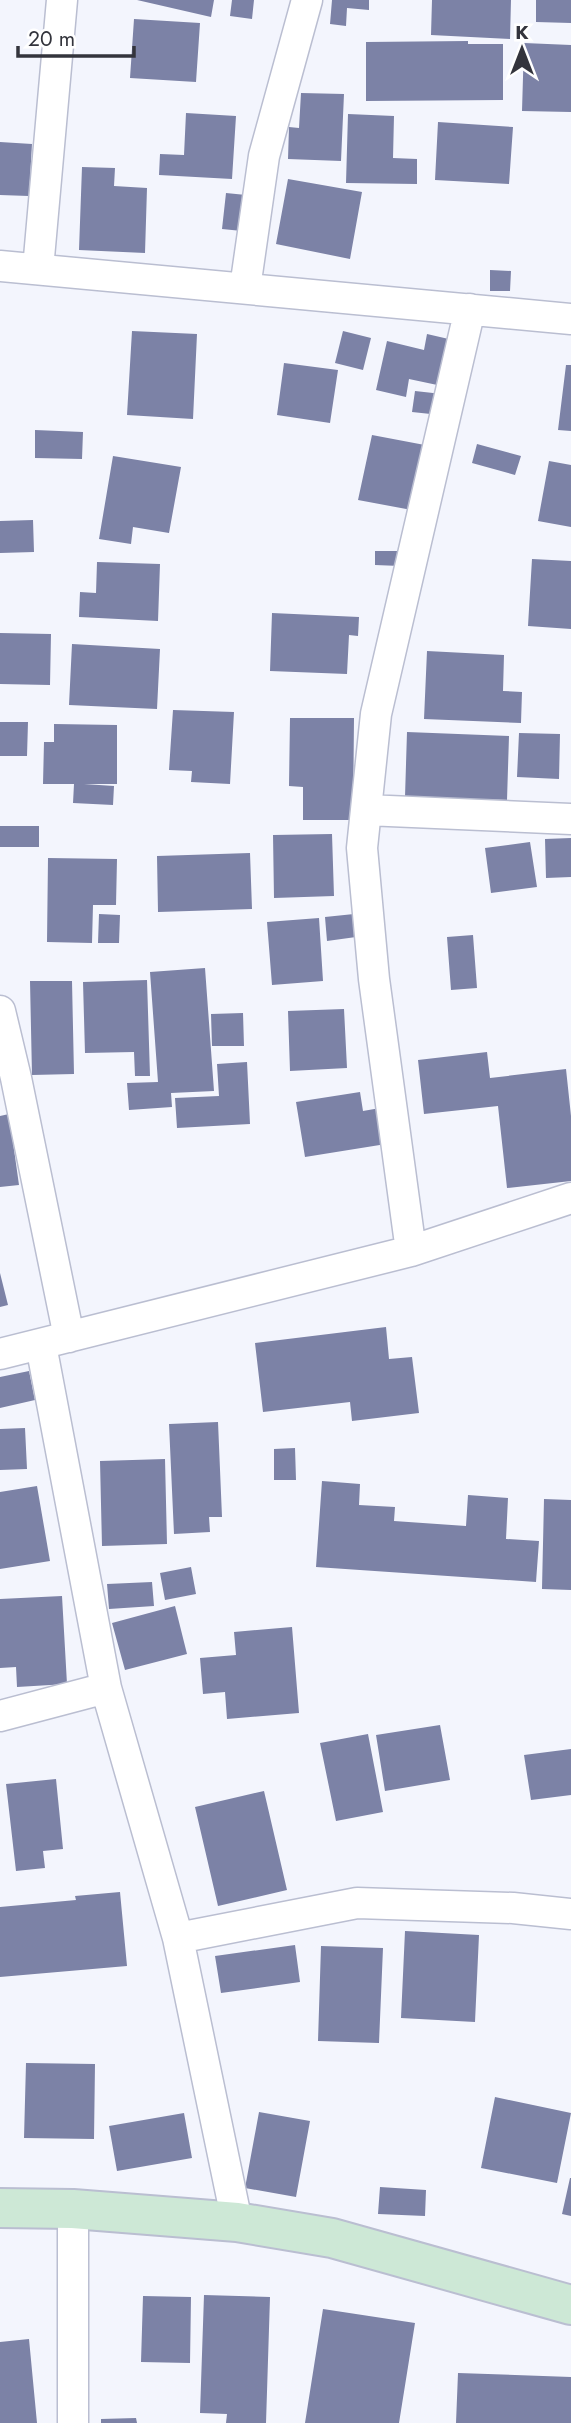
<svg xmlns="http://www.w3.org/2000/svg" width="571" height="2423" font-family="Jost,sans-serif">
  <rect width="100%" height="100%" fill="#f3f5fd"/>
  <path fill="#7c82a6" d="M137,0h77l-3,17z
    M232,0h22l-2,19 -22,-3z
    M332,0h37v10l-22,-2 -1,18 -16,-2z
    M432,0h79l-1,39 -79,-4z
    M536,0h35v23l-35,-1z
    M134,19l66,4 -4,59 -66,-4z
    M468,41v3h35v56l-137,1v-59z
    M524,43l47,2v67l-49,-1z
    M301,93l43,1 -3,67 -53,-2 1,-32 10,1z
    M186,113l50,3 -4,63 -73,-4 1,-21 24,1z
    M348,114l46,2 -1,42 24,1v25l-71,-1z
    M438,122l75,5 -4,57 -74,-4z
    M0,142l32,2 -3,52 -29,-1z
    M82,167l33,1 -1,18 33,2 -2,65 -66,-3z
    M288,179l74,13 -12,67 -74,-15z
    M226,193l20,2 -4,36 -20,-2z
    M490,270l21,1 -1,20h-20z
    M132,331l65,3 -4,85 -66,-4z
    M343,331l28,7 -8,32 -28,-7z
    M427,334l26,6 -11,46 -33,-7 -3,18 -30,-7 11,-49 37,9z
    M284,363l54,7 -8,53 -53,-8z
    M566,365h5v66l-13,-1z
    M415,391l27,3 -2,21 -28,-3z
    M35,430l48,2 -1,27 -47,-1z
    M372,435l58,11 -13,65 -59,-11z
    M477,444l44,12 -6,19 -43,-12z
    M113,456l68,11 -12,66 -36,-6 -2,17 -32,-5z
    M549,461l22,4v62l-33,-6z
    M33,520l1,32 -34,1v-32z
    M375,551h26l-1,15 -25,-1z
    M532,559l39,2v68l-43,-3z
    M97,562l63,2 -2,57 -79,-4 1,-25 16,1z
    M272,613l87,4 -1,19 -9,-1 -2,39 -77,-3z
    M0,633l51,1 -1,51 -50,-1z
    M72,644l88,5 -3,60 -88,-4z
    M427,651l77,4 -1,36 19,1 -1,31 -97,-4z
    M173,710l61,2 -4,72 -39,-2 1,-11 -23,-1z
    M290,718h64l-1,102h-50v-33l-14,-1z
    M0,722h28l-1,34h-27z
    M54,724l63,1v59h-33l30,2 -1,19 -40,-2 1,-19h-31l1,-42h10z
    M407,732l102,4 -2,64 -102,-3z
    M519,733l41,1 -1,45 -42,-2z
    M0,826h39v21h-39z
    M332,834l2,62 -60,2 -1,-63z
    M571,838v39l-25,1 -1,-39z
    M530,842l7,45 -46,6 -6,-45z
    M250,853l2,56 -94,3 -1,-56z
    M48,858l69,1 -1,46h-23l-1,38 -45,-1z
    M99,914l21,1 -1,28h-21z
    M354,914l2,23 -29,4 -2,-24z
    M319,918l4,63 -51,4 -5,-63z
    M473,935l4,53 -26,2 -4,-53z
    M205,968l9,123 -43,2 1,14 -43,3 -2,-27 31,-1 -8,-110z
    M147,980l3,96h-15l-1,-24 -49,1 -2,-71z
    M30,981h42l2,93 -42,1z
    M344,1009l3,59 -57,3 -2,-60z
    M243,1013l1,33h-32l-1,-32z
    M487,1052l3,26 76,-9 5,47v65l-64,7 -9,-82 -74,8 -6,-54z
    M247,1062l3,62 -73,4 -2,-30 44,-2 -2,-32z
    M360,1092l3,19 17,-3 6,36 -81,13 -9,-55z
    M9,1114l10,71 -19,2v-71z
    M0,1273l8,32 -8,2z
    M386,1327l3,32 23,-2 7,56 -67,8 -2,-19 -87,10 -8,-69z
    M29,1371l6,29 -35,8v-31z
    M218,1422l4,95h-13l1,15 -36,2 -5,-110z
    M25,1428l2,41 -27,1v-41z
    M295,1448l1,32h-22v-31z
    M165,1459l2,85 -65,2 -2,-85z
    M322,1481l38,3 -1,21 36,2 -1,14 72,5 2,-31 40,3 -2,41 33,2 -3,41 -220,-15z
    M37,1486l13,75 -50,8v-77z
    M544,1499l27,1v90l-29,-1z
    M191,1567l5,27 -31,6 -5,-27z
    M152,1582l2,24 -45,3 -2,-25z
    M62,1596l5,88 -50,3 -1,-20 -16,1v-69z
    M175,1606l12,48 -62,16 -13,-47z
    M292,1627l7,86 -72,6 -2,-27 -22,2 -3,-36 36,-3 -2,-23z
    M440,1725l10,55 -65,11 -9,-56z
    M368,1734l15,78 -47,9 -16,-78z
    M571,1749v46l-40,5 -7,-45z
    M56,1779l7,70 -20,2 2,17 -29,3 -10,-87z
    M264,1791l23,99 -69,16 -23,-99z
    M120,1892l7,74 -127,11v-70l76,-7 -1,-4z
    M405,1931l74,4 -4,87 -74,-4z
    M295,1945l5,37 -79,11 -6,-37z
    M321,1946l62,2 -4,95 -61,-2z
    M26,2063l69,1 -1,75 -70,-1z
    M495,2097l76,16 -14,70 -76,-15z
    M259,2112l51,9 -14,76 -51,-9z
    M184,2113l8,45 -75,13 -8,-45z
    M570,2178h1v38l-9,-2z
    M380,2187l46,3 -1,26 -47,-2z
    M204,2295l66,2 -4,126h-40l1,-9 -27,-1z
    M143,2296l48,1 -1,66 -49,-1z
    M323,2309l92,14 -16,100h-94z
    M29,2339l8,84h-37v-81z
    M458,2373l113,4v46h-115z
    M136,2418l1,5h-36v-4z"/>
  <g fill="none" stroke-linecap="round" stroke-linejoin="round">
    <defs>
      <path id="street" d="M0,266l571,53
        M38,269l24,-269
        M245,288l19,-132 43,-156
        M366,810l205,9
        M0,1011l16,67 53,259
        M411,1251l-37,-272 -12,-131 14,-134 94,-405
        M41,1345l65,343
        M0,1354l411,-103 160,-53
        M0,1716l106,-28 72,250 59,284
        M178,1938l179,-35 156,5 58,6
        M73,2423v-214"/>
      <path id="secondary" d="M0,2208l73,1 164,13 95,16 239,67"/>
    </defs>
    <use href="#street" stroke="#babed1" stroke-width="33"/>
    <use href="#secondary" stroke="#babed1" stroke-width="42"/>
    <use href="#street" stroke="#fff" stroke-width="30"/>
    <use href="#secondary" stroke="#cde8d6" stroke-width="38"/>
  </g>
  <g transform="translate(522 49)" stroke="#ffffff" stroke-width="5" paint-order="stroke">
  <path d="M0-5L12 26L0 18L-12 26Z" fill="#33343c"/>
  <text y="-10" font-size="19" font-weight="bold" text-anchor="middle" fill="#33343c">K</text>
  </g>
  <path d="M18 46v10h116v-10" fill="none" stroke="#33343c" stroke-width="3.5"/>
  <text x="28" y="46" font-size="21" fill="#33343c" stroke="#ffffff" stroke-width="5" paint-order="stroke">20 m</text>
</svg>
